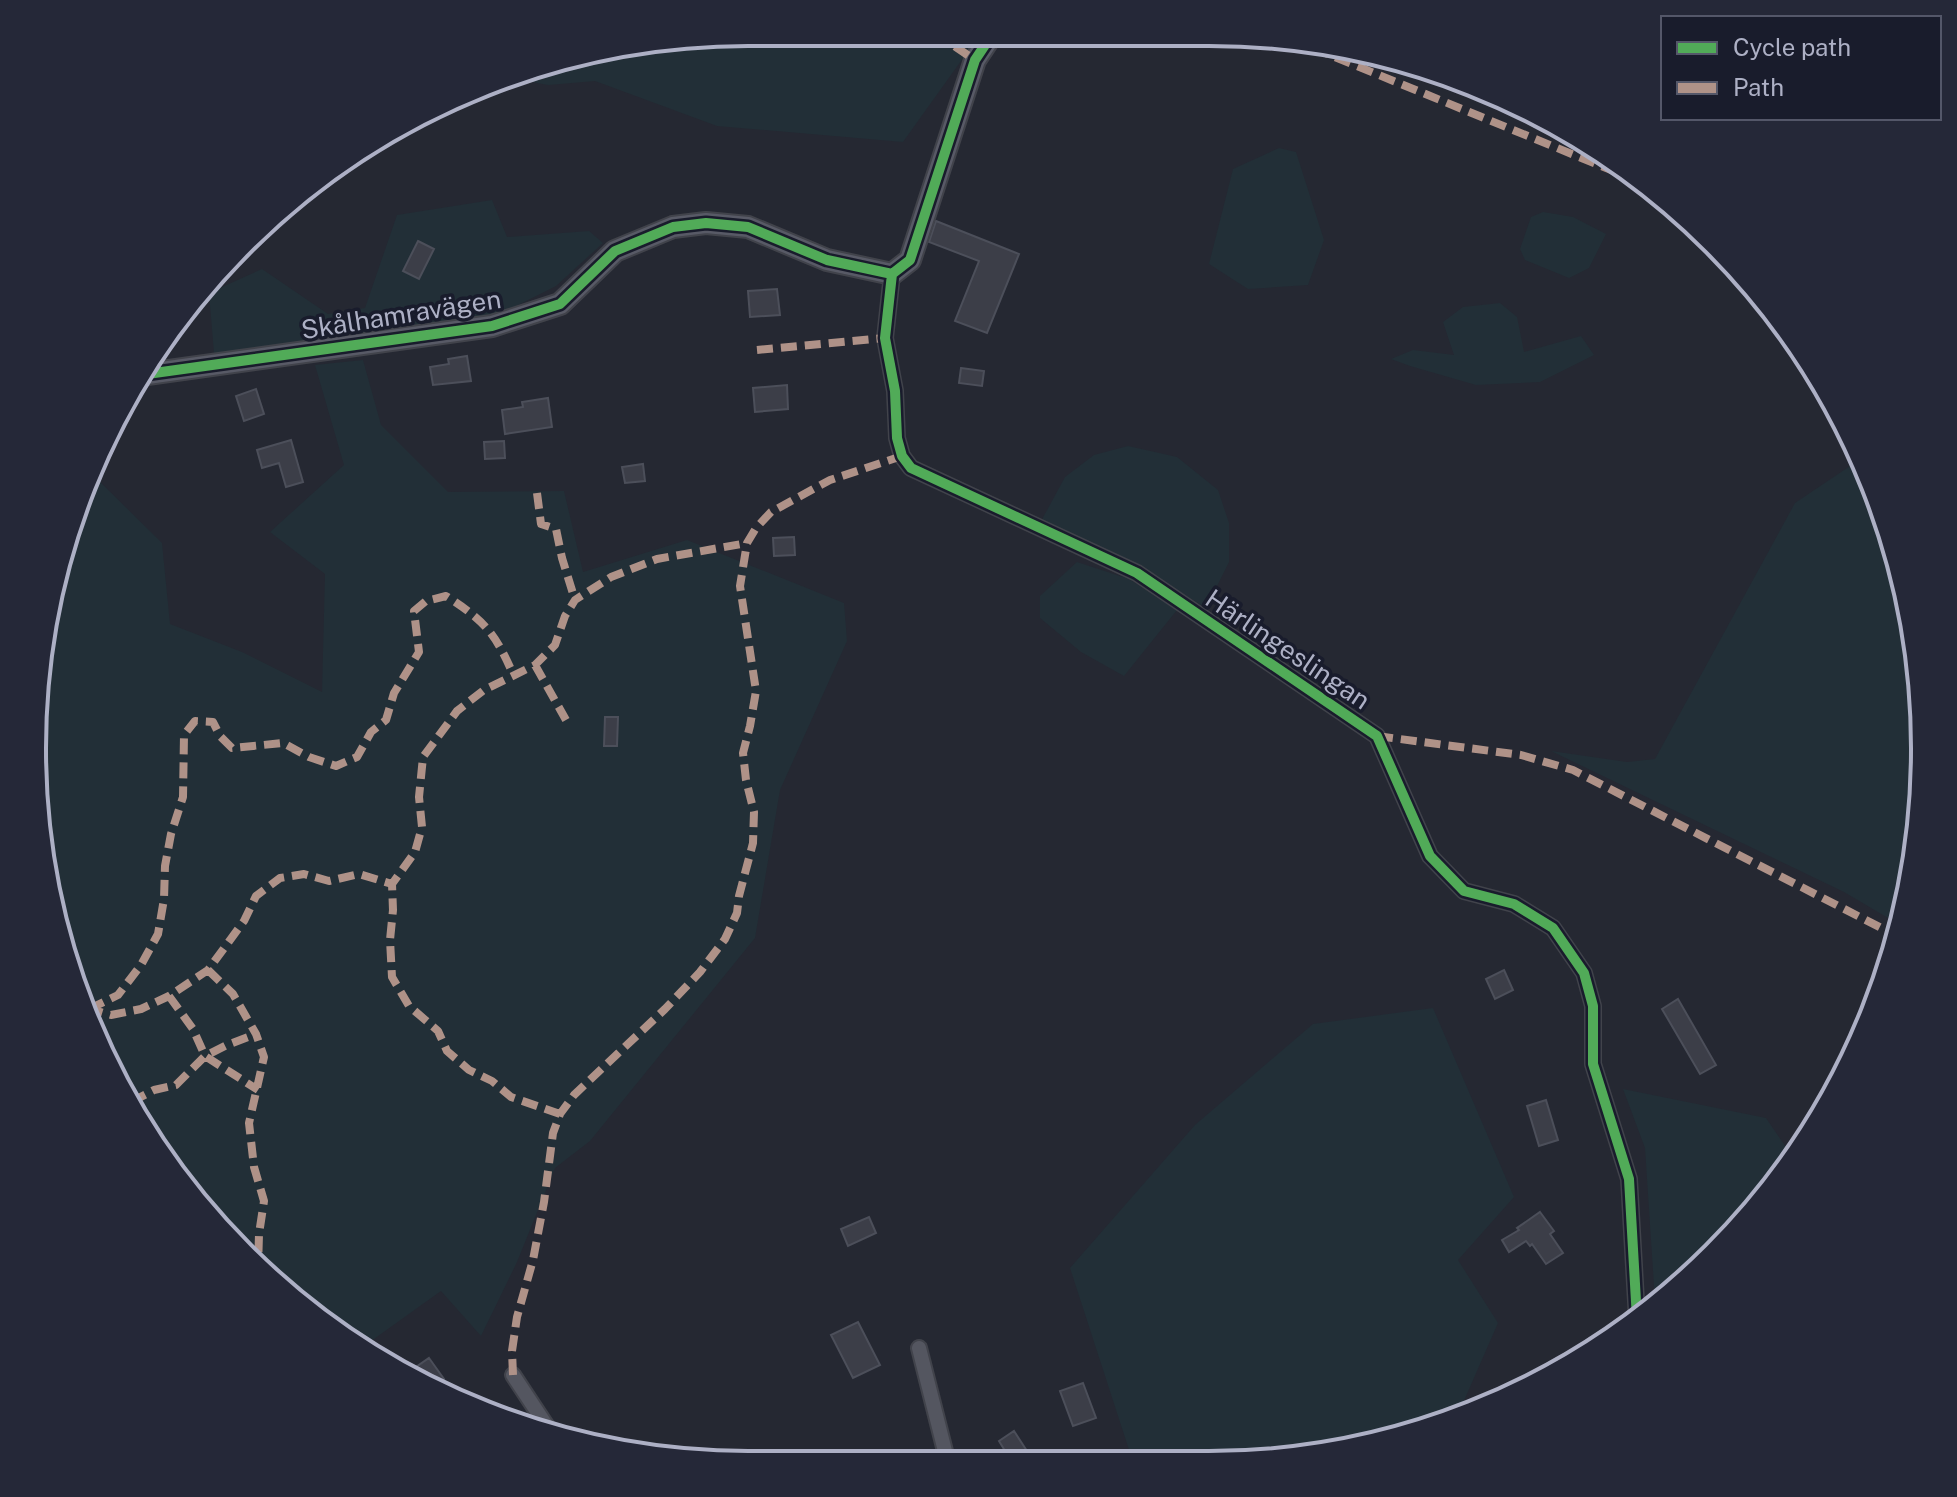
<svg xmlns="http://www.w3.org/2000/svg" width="1957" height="1497" font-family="'Public Sans',sans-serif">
  <rect width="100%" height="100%" fill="#252832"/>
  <path fill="#222f37" d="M748,32l233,1 -78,109 -186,-16 -122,-45 -47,4 -37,-7 52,-21z
    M1501,97l25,9 63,39 -82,-33z
    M1279,148l17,4 28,88 -16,45 -60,4 -39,-25 24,-95z
    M492,200l15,37 82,-6 14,12 -47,43 -66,33 -276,34 -5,-60 53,-24 66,45 37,-6 32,-93z
    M1543,212l30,5 33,17 -17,34 -20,10 -44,-18 -5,-11 11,-32z
    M1500,303l17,14 7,35 57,-16 13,19 -54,27 -64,3 -66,-19 -19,-7 22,-9 41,5 -11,-33 20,-15z
    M363,360l18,65 67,67 116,-1 19,81 104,-32 157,63 3,38 -67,149 -25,148 -165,203 -35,27 -38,94 -36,74 -40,-45 -81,58 -9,-5 -109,-89 -89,-109 -83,-168 -36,-183 22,-231 37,-89 69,68 8,81 72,28 80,40 3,-118 -55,-42 74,-67 -29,-100z
    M1128,446l49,11 41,33 11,33v39l-23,46 -67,-41 -100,-42 26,-48 29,-22z
    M1862,458l9,17 40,134 14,140 -14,140 -11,36 -56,-33 -293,-141 76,11 28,-3 140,-256z
    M1077,562l52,17 48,31 -53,66 -43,-24 -41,-34v-22z
    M1433,1008l81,189 -56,63 40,63 -42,96 -17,8 -137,32h-170l-62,-191 125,-143 118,-101z
    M1623,1089l143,29 28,41 -79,96 -54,45 -6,1 -10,-153z"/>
  <path fill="#3c3e48" stroke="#4c4f5a" stroke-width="2" d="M936,221l83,33 -32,79 -32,-12 24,-60 -50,-19z
    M418,241l16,8 -15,30 -16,-8z
    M777,289l3,26 -30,2 -2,-26z
    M467,356l4,25 -38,4 -3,-18 19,-3 -1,-5z
    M961,368l23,3 -2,15 -23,-3z
    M787,385l1,24 -33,3 -2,-24z
    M256,389l8,25 -20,7 -8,-25z
    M548,398l4,29 -47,7 -3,-24 21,-3 -1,-5z
    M291,440l12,42 -17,5 -7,-24 -17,5 -5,-18z
    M504,441l1,17 -20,1 -1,-17z
    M643,464l2,17 -20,2 -3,-16z
    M794,537l1,18 -21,1 -1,-18z
    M605,717h13l-1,29h-13z
    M1504,970l9,20 -18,9 -9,-20z
    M1678,999l38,66 -16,9 -38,-65z
    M1546,1100l12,40 -19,6 -12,-40z
    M1540,1212l14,19 -4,3 13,19 -17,11 -14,-20 -2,2 -4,-5 -17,11 -7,-12 17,-10 -2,-2z
    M869,1217l7,16 -28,13 -7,-17z
    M858,1322l22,43 -27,13 -22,-43z
    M429,1358l15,21 -12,9 -26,-14z
    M1083,1383l13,35 -23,8 -13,-35z
    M1014,1431l13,20 -11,8h-6l-11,-18z"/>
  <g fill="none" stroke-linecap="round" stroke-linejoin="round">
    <defs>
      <path id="street" d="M892,274l-7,64 10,53 2,47 5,18 9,12 226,105 240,163 53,120 34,35 50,13 39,24 31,45 9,33v58l36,115 8,140
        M919,1348l28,111
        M513,1375l37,56"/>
      <path id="secondary" d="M140,375l352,-49 68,-22 55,-53 58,-24 33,-4 42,4 79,33 65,14 18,-14 65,-200 14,-21 10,-6"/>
    </defs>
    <use href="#street" stroke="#41434b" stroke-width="18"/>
    <use href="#secondary" stroke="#41434b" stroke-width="24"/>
    <use href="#street" stroke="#545660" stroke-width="14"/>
    <use href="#secondary" stroke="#585a66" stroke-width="20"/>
    <path stroke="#af9288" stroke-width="8" stroke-dasharray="16 8" stroke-linecap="butt" d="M935,33l40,27
      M1291,39l359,147
      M757,350l128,-12
      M537,493l4,31 15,5 6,29 13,42
      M535,665l31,55
      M1377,736l144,19 52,15 324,166
      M208,970l25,24 23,40 8,23 -15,66 5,44 10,34 -5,33 -1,34
      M169,996l24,33 12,27 53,34
      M87,1008l24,7 30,-6 28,-13 39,-26 36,-49 12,-25 24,-18 24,-4 25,7 30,-7 33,10
      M89,1009l29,-14 23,-30 17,-31 6,-35 1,-33 6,-32 12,-37 1,-62 11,-14 18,1 7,14 12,12 51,-5 26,14 27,9 21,-9 14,-25 15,-12 8,-27 25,-41 -5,-41 12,-10 20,-5c39,25 49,37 67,78
      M131,1102l23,-12 22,-5 29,-29 22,-11 29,-11
      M560,1114l-49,-17 -19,-16 -23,-11 -22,-19 -9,-20 -29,-25 -17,-29 -2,-37 3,-30 -1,-26 23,-32 7,-25 -3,-30 4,-40 34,-46 27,-21 51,-25 20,-20 10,-29 10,-16 36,-23 46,-18 90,-16
      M513,1375l-1,-24 5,-34 16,-57 11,-58 9,-69 7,-19 14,-19 91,-86 35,-37 25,-33 12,-26 2,-17 14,-53 1,-31 -8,-32 -3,-27 7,-27 6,-35 -16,-105 7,-43 9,-15 15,-16 59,-32 72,-24"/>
    <defs>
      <path id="cycleway" d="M892,274l-7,64 10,53 2,47 5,18 9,12 226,105 240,163 53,120 34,35 50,13 39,24 31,45 9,33v58l36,115 8,140
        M140,375l352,-49 68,-22 55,-53 58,-24 33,-4 42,4 79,33 65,14 18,-14 65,-200 14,-21 10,-6"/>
    </defs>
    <use href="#cycleway" stroke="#191c2c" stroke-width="15"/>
    <use href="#cycleway" stroke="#51ab58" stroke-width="10"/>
  </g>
  <g text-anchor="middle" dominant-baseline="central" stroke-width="7" stroke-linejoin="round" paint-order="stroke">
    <g font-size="26" fill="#adb0c5" stroke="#191c2c">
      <text transform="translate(401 314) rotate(-9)">Skålhamravägen</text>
      <text transform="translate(1288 649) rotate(34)">Härlingeslingan</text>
    </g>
  </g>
  <path d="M0 0H1957V1497H0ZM748 46H1209A702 702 0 0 1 1911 748V749A702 702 0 0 1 1209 1451H748A702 702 0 0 1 46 749V748A702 702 0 0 1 748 46Z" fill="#252838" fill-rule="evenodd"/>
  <path fill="none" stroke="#adb0c5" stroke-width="4" d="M748 46H1209A702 702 0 0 1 1911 748V749A702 702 0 0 1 1209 1451H748A702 702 0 0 1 46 749V748A702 702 0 0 1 748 46Z"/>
  <rect x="1661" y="16" width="280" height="104" fill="#191c2c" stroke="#545769" stroke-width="2"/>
  <rect x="1677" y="42" width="40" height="12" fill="#51ab58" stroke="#545769" stroke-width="2"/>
  <text x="1733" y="56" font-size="24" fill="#adb0c5">Cycle path</text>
  <rect x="1677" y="82" width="40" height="12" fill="#af9288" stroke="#545769" stroke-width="2"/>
  <text x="1733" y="96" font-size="24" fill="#adb0c5">Path</text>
</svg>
